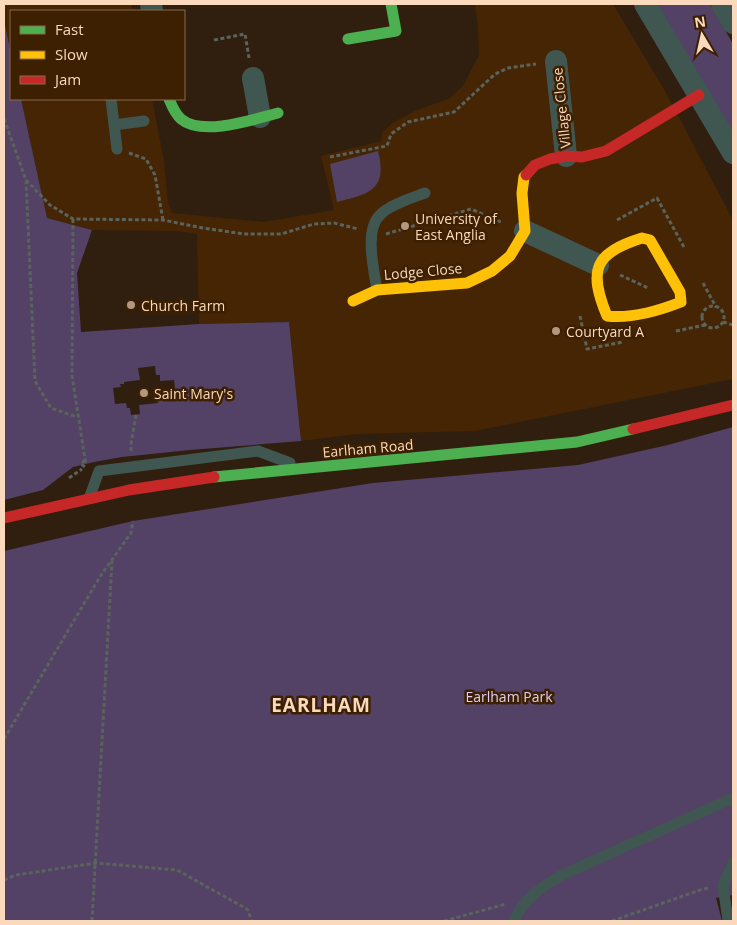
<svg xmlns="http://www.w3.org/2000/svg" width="737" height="925" font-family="'Open Sans',sans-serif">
  <rect width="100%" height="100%" fill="#301f0f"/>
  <path fill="#452504" d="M4,4h127l2,7h-122v43l-7,-34z
    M475,4h138l52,87 68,129v159l-258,52 -119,3 -55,7 -12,-119 -90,2 -2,-90 -20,-3 -85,-1 -45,-12 -26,-119h131l12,62 4,42 4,10 92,9 70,-12 -13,-54 60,-15 1,-8 10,-10 23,-12 35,-13 13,-12 16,-31 -1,-28z"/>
  <path fill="#534166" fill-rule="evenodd" d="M655,4h55l23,40v91z
    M4,20l7,34v45h10l26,119 45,12 -15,43 4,59 118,-8 90,-2 12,119 -111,9 -68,7 -28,5 -21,5 -30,23 -39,10zM155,366l1,9h4v6l14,-1 2,17 -19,2 1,4 -19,2 1,9 -9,1 -1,-7h-3l-1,-5 -11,1 -2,-16 8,-1 -1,-3h4v-2l16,-2 -2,-12z
    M378,151c10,39 -9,43 -41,51l-7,-38z
    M733,427v468l-17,3 6,23h-718v-370l129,-30 240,-38 205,-18 90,-20z"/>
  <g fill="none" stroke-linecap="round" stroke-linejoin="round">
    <path stroke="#5a635c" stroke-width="3" stroke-dasharray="4 2.5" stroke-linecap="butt" d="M214,40l31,-6 4,24
      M4,119l22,61 9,201 16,27 26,9
      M129,153l17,6 9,16 8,45
      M330,157l57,-11 4,-12 17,-12 46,-10 41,-38 13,-6 28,-4
      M26,180l24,25 23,14 90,1 40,8 41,6h37l33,-10 20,-1 24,6
      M73,219l-1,157 14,89
      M617,220l40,-22 28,51
      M386,234l85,-25 30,13
      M620,275l28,13
      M703,283l13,24
      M702 317a11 11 0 1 1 22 0a11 11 0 1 1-22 0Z
      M580,316l7,33 36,-7
      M723,322l10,3
      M676,331l29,-6
      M131,451v-7l5,-29
      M85,460l-4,4 4,3
      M69,478l13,-9
      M4,739l97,-164 30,-42 2,-12
      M4,880l12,-5 80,-12 81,7 70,39 5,12
      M92,921l20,-360
      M444,921l62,-17
      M612,921l88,-31 8,-2"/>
    <path stroke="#405751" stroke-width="11" d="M111,99l6,50
      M114,125l30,-4
      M377,290c-3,-20 -13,-60 3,-75 9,-10 32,-17 45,-22
      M90,496l9,-25 159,-20 32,12
      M514,921c9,-22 29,-35 48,-46l171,-77
      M728,921l-5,-36 10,-22"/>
    <path stroke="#405751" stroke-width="22" d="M151,4l1,7
      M645,4l88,149
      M722,4l11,19
      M556,61l10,95
      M253,78l7,39
      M525,231l73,34"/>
    <path stroke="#4caf50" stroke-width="11" d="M348,39l48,-8 -5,-27
      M169,99c3,7 6,15 12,20 21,18 74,0 97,-6
      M214,477l363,-35 56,-13"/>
    <path stroke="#ffc107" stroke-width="11" d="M642,238l8,2 30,52 1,10c-23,9 -49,17 -74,14 -19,-46 -13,-63 35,-78z
      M353,301l24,-11 90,-7 25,-12 18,-15 15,-25 -3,-38 2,-16 2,-2"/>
    <path stroke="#c62828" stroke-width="11" d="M526,175l9,-10 15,-6 16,-3 16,1 24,-6 93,-56
      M633,429l100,-24
      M4,518l125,-28 85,-13"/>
  </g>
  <g fill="#b39880" stroke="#3d2001" stroke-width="2">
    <circle cx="405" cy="226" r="5"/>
    <circle cx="131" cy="305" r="5"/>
    <circle cx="556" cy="331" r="5"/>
    <circle cx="144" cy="393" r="5"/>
  </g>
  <g text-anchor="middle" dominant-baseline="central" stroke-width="5" stroke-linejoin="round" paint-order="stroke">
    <g font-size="14" fill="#fad9bd" stroke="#3d2001">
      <text transform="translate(561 108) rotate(-96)">Village Close</text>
      <text transform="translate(423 271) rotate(-5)">Lodge Close</text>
      <text transform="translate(368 448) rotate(-5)">Earlham Road</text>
    </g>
    <g font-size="14" fill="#fad9bd" stroke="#3d2001" text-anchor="start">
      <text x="415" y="218">University of<tspan x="415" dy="16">East Anglia</tspan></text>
      <text x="141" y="305">Church Farm</text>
      <text x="566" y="331">Courtyard A</text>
      <text x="154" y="393">Saint Mary's</text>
    </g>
    <g font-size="14" fill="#dfcffa" stroke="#3d2001">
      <text x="509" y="696">Earlham Park</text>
    </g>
    <g font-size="19" font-weight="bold" letter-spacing="1" fill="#fad9bd" stroke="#3d2001">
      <text x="321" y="705">EARLHAM</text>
    </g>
  </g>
  <rect width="737" height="925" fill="none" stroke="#fad9bd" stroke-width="10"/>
  <rect x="10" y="10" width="175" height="90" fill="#3d2001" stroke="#896a4c"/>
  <rect x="20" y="26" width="25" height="8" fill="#4caf50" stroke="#896a4c"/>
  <text x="55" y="35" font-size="15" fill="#fad9bd">Fast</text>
  <rect x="20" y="51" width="25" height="8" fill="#ffc107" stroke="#896a4c"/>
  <text x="55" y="60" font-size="15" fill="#fad9bd">Slow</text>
  <rect x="20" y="76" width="25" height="8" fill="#c62828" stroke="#896a4c"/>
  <text x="55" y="85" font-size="15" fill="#fad9bd">Jam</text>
  <g transform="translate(702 35) rotate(351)" stroke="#3d2001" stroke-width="4" paint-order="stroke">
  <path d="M0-4L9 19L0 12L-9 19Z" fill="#fad9bd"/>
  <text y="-8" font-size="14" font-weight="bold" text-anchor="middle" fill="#fad9bd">N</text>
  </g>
</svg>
